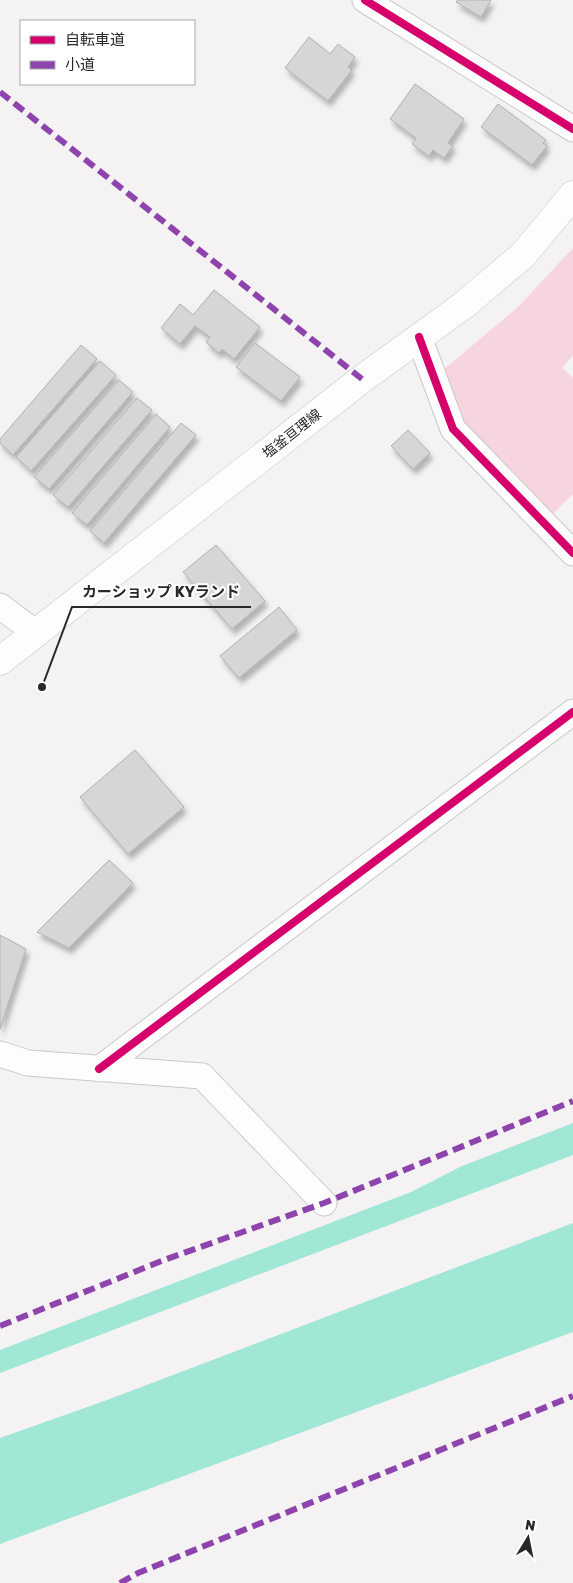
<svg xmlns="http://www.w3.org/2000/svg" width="573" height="1583" font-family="Rubik,'Noto Sans JP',sans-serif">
  <defs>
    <filter id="shadow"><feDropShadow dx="3" dy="5.5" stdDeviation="2.5" flood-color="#0004"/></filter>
  </defs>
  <rect width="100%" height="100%" fill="#f5f2f3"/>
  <path fill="#f6d5de" d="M573,248v107l-11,13 11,10v116l-19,19 -14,-4 -80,-88 -17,-51 74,-62z"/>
  <path fill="#a0e7d6" d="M573,1123v32l-573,218v-23l411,-158 51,-26z
    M573,1223v109l-573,212v-106l107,-38z"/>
  <path fill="#d8d5d6" stroke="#b1afb0" filter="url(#shadow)" d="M458,0h33l-10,17 -25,-15z
    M309,37l21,17 8,-10 17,13 -7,10 4,3 -24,31 -43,-33z
    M415,84l49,35 -16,24 5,3 -9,12 -11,-8 -4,6 -17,-12 4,-6 -26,-19z
    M498,104l48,36 -3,3 4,3 -15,19 -51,-38z
    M214,290l46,37 -26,32 -12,-10 -3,4 -13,-11 4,-5 -15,-11 -15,18 -19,-16 19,-24 13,11z
    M255,343l45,34 -19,24 -45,-34z
    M81,345l16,14 -84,96 -13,-12v-4z
    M100,361l16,14 -85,96 -15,-14z
    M119,380l14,12 -84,97 -15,-12z
    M137,398l15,12 -84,97 -15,-12z
    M156,414l14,13 -83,98 -15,-12z
    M181,423l15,12 -92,108 -14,-12z
    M408,430l22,23 -17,16 -22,-23z
    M216,545l49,56 -33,28 -49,-57z
    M279,607l18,23 -58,48 -19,-22z
    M135,750l49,57 -56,47 -48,-57z
    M109,860l24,23 -64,65 -32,-16z
    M0,935l26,14 -26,80z"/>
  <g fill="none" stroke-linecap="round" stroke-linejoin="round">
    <defs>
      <path id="minor" d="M365,0l208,129
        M419,337l34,92 120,124
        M0,606l36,27
        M0,1054l28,9 174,13 122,127
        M99,1069l474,-357"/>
      <path id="major" d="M0,661l362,-282 102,-74 60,-51 49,-59"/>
    </defs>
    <use href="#minor" stroke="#cac8c9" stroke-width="27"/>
    <use href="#major" stroke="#cac8c9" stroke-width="29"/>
    <use href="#minor" stroke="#fefdfd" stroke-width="25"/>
    <use href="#major" stroke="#fefdfd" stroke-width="28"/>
    <path stroke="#8e44ad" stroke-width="6" stroke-dasharray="12 6" stroke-linecap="butt" d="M0,92l362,287
      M0,1326l164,-66 160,-57 249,-102
      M120,1583l18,-10 435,-177"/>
    <defs>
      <path id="cycleway" d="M365,0l208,129
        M419,337l34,92 120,124
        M99,1069l474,-357"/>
    </defs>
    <use href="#cycleway" stroke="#fff" stroke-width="11"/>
    <use href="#cycleway" stroke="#d6006c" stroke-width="8"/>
  </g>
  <g text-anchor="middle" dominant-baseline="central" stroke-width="4" stroke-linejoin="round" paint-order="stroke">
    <g font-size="14" fill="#292728" stroke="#fff">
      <text transform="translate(292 434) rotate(-38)">塩釜亘理線</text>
    </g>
  </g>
  <path fill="none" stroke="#292728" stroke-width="2" d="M42 687L72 607H251"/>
  <circle fill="#292728" stroke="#fff" stroke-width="2" cx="42" cy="687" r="5"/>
  <g font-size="15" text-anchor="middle" font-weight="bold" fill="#292728" stroke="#fff" stroke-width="4" stroke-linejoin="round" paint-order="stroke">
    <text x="161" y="597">カーショップ KYランド</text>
  </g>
  <rect x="20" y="20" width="175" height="65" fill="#ffffff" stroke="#a9a9a9"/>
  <rect x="30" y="36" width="25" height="8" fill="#d6006c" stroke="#a9a9a9"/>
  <text x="65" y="45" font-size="15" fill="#292728">自転車道</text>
  <rect x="30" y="61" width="25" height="8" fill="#8e44ad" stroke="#a9a9a9"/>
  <text x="65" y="70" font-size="15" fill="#292728">小道</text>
  <g transform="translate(528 1538) rotate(10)" stroke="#ffffff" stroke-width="4" paint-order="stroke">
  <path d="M0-4L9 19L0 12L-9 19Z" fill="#292728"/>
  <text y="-8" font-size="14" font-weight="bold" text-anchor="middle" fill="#292728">N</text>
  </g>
</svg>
